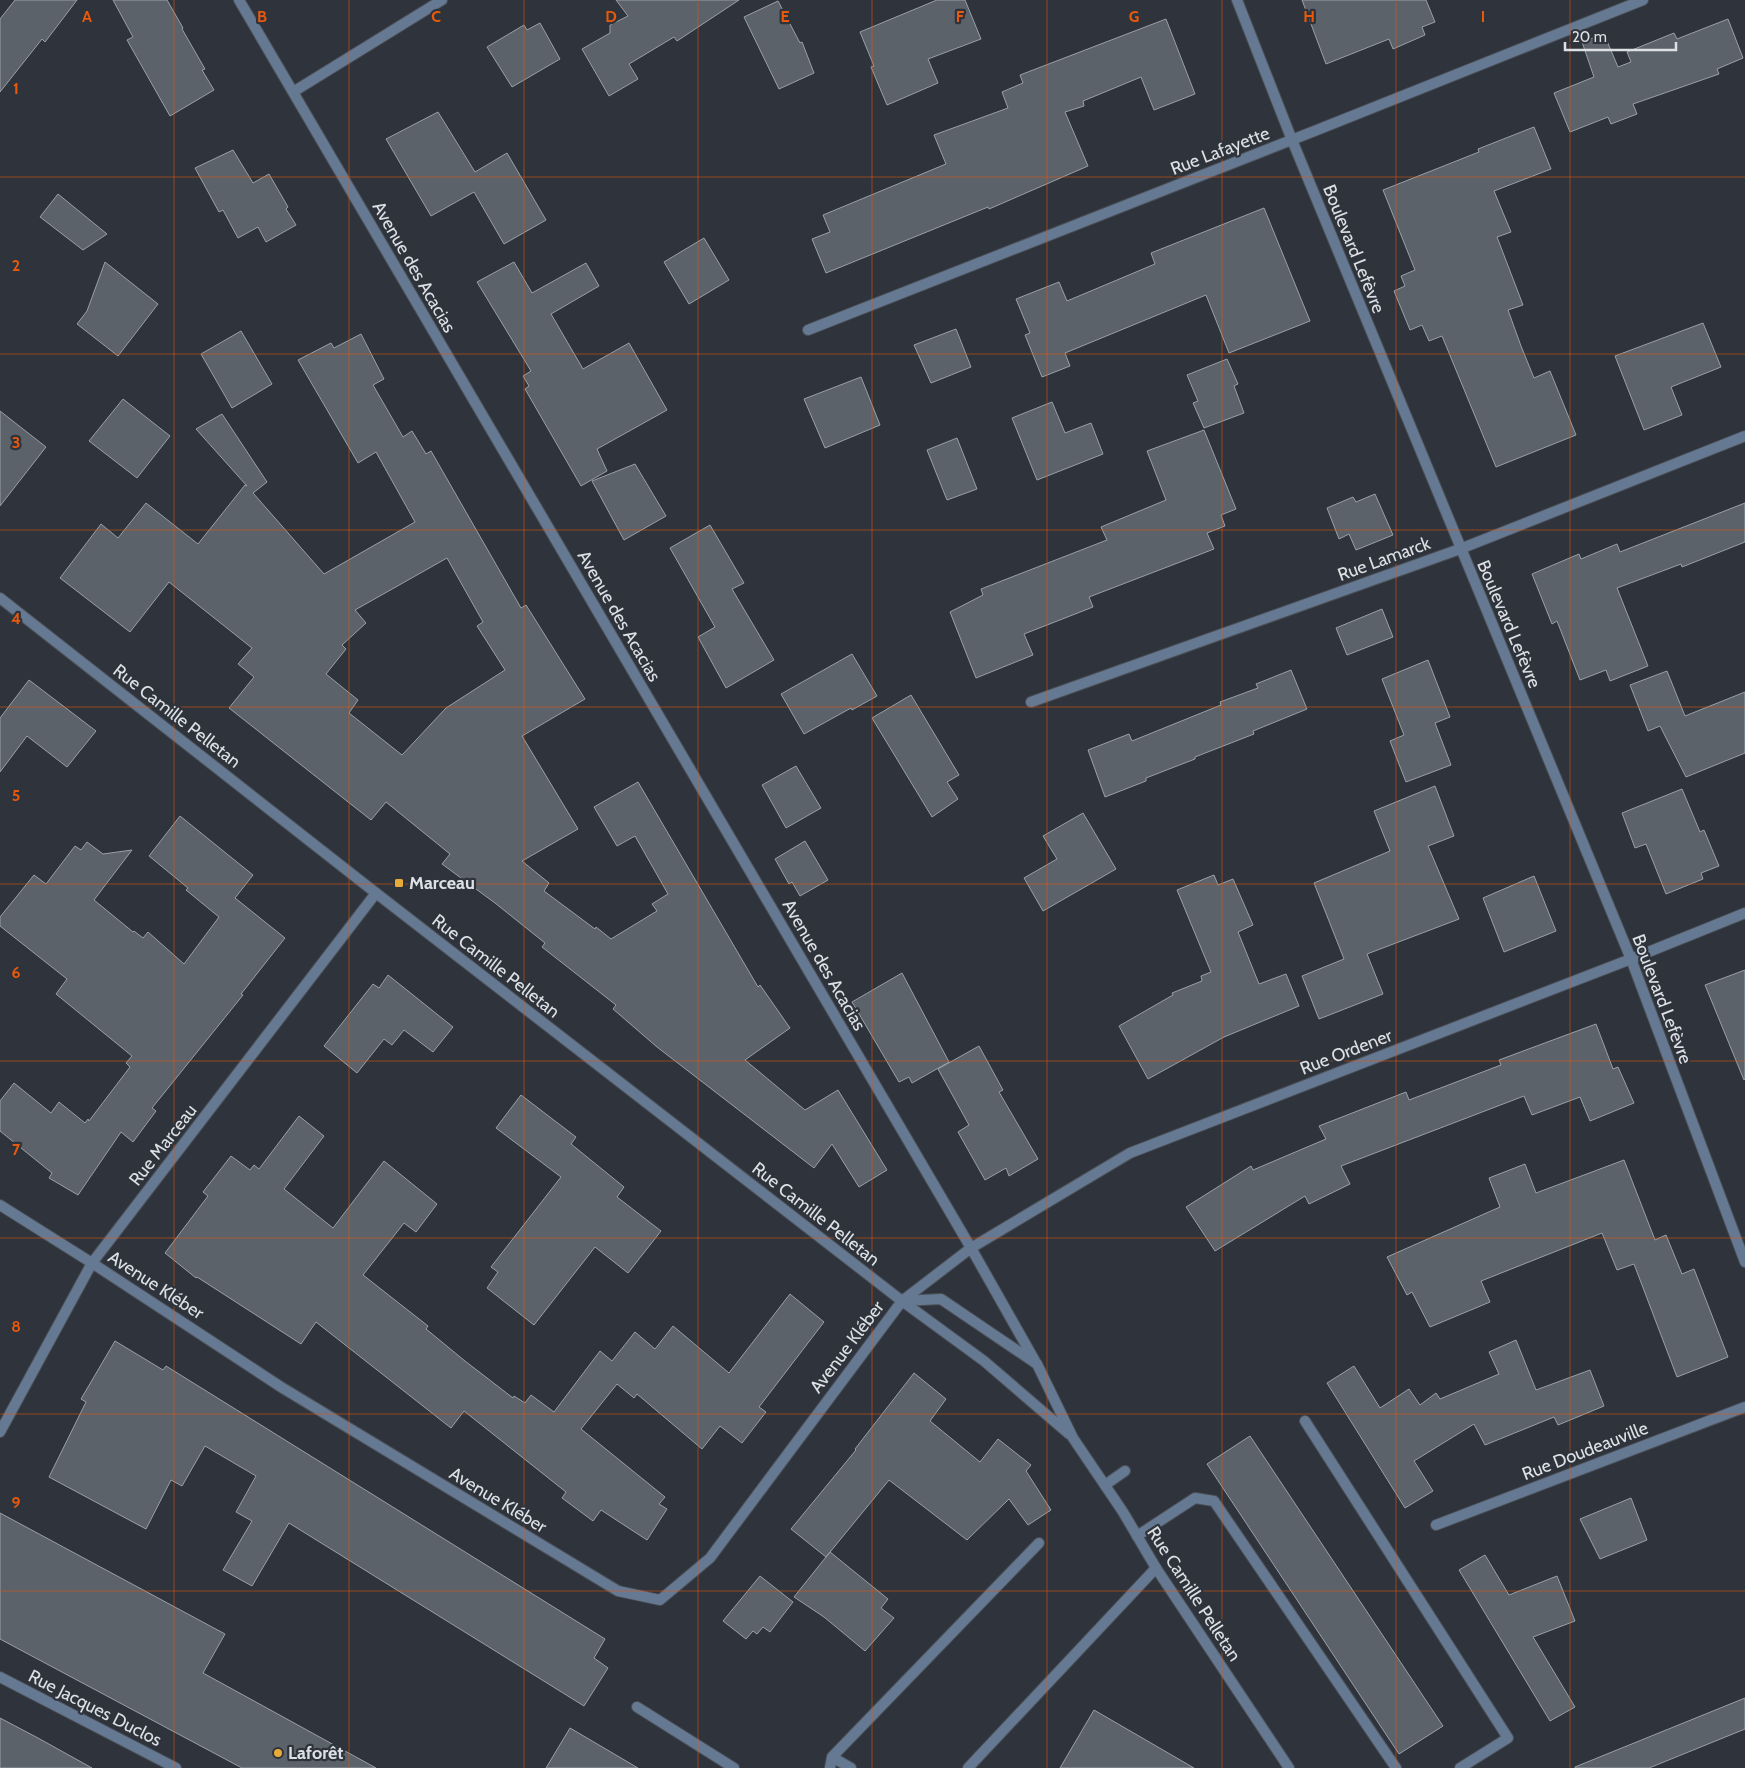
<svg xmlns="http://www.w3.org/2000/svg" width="1745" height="1768" font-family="Cabin,sans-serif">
  <rect width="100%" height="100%" fill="#2f343c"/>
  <path fill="#5c626a" stroke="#99a0a8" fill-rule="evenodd" d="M15,0h62l-32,42 -3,-3 -42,53v-73z
    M113,0h54l16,28 -1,1 23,40 -3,1 12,20 -44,26 -43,-76 6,-3z
    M616,0h123l-62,41 -3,-4 -45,27 9,15 -29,17 -27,-47 28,-16v-8l18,-9z
    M937,0h28l16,39 -53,20 10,24 -51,22 -16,-38 3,-1 -14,-34z
    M1302,0h124l9,22 -13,5 3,8 -32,14 -4,-10 -63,25z
    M778,1l22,42 2,-1 12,31 -35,16 -35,-72z
    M1166,19l29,75 -41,16 -13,-33 -58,24 1,5 -19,6 23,54 -99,43 -1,-2 -162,66 -14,-34 18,-7 -7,-17 123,-51 -12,-29 74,-27 -6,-16 21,-9 -3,-8z
    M1728,19l15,39 -26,11 2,5 -86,30 4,10 -26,10 -3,-7 -38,15 -16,-39 40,-16 -12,-35 22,-8 14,33 13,-5 -4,-10 47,-19 3,6z
    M540,23l20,36 -48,28 -25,-40 37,-22 3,5z
    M438,112l37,60 32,-19 39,67 -42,24 -30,-52 -43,24 -45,-77z
    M1534,127l17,42 -57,22 17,41 -14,5 26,68 -15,5 13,36 13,32 16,-7 26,64 -80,32 -54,-131 -13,5 -7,-16 -12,5 -16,-39 11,-5 -4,-10 14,-6 -32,-80 96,-38 -1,-3z
    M233,150l20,33 16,-9 19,33 -2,2 10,16 -30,17 -8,-15 -20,11 -15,-28 -4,2 -24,-44z
    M58,194l49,40 -24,16 -43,-33z
    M1264,208l46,113 -81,32 -23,-58 -141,58 5,13 -28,11 -17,-42 5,-2 -14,-34 43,-17 8,19 88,-37 -4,-11z
    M704,238l25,42 -40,24 -25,-42z
    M105,262l53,42 -40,52 -41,-32 10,-13z
    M514,262l18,31 54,-30 13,23 -48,28 32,55 46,-26 38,67 -70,39 10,22 -26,15 -56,-97 4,-3 -6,-10 8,-5 -54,-89z
    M1703,323l18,44 -50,20 11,28 -38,15 -29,-74z
    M956,329l15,38 -40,16 -17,-38z
    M241,331l31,53 -40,24 -31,-54z
    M361,334l23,45 -11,6 30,52 9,-6 14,23 5,-3 90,157 5,-3 59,94 -63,37 56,93 -56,32 27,22 -5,8 51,38 1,-2 15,12 46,-28 -5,-7 16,-10 -33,-58 -18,10 -23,-39 44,-25 120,205 2,-2 30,43 -45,32 60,50 33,-20 49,80 -28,17 -27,-43 -18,24 -157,-121 -44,-38 3,-4 -74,-58 3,-4 -50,-40 -53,-39 8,-10 -64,-52 -15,18 -142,-112 25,-31 -16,-13 14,-16 -83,-66 -39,50 -70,-54 41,-54 17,14 28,-35 52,41 47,-59 2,1 -51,-57 26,-15 45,68 -14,11 71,81 91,-52 -39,-70 -18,11 -60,-103 33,-17 3,5zM447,558l36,64 -6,4 28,44 -59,38 -44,47 -53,-42 9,-13 -32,-26 20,-25 -4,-4 24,-22 -11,-13z
    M1227,359l11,25 -4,2 10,27 -40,15 -11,-25 5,-2 -11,-26z
    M861,377l19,48 -55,23 -21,-49z
    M123,399l47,37 -33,42 -48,-37z
    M1052,402l13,31 26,-10 12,31 -66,26 -25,-62z
    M0,411l46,36 -46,59z
    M1204,430l32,79 -15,6 4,11 -18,7 7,16 -125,48 4,10 -69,27 9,21 -57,23 -26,-66 33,-17 -2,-6 126,-49 -6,-13 65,-27 -19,-49z
    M957,438l20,51 -30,11 -20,-50z
    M635,464l31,52 -42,24 -32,-59z
    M1375,494l18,41 -37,15 -7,-16 -10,5 -12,-31 26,-11 3,5z
    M1745,503v39l-63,25 -1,-3 -64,24 31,78 -38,15 -4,-11 -26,10 -23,-59 -5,3 -20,-50 47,-20 2,5 36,-15 3,8z
    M710,525l34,58 -12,6 42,71 -48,28 -28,-51 17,-10 -45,-79z
    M1382,609l11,28 -46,18 -11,-27z
    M852,654l25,42 -25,14 -1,-2 -47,26 -23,-40z
    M1428,660l22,57 -15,6 16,42 -45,17 -16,-41 14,-6 -22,-56z
    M1291,670l16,39 -54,22 1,3 -59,23v2l-49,19v3l-41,16 -17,-47 41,-16 3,7 89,-36 -1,-3 38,-14 -2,-4z
    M1667,671l18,45 60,-24v61l-59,24 -26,-51 -12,5 -18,-46z
    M29,680l67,51 -29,36 -40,-31 -27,36v-54z
    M911,695l48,80 -12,7 11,17 -26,18 -60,-99z
    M796,766l25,42 -35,20 -24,-43z
    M1435,786l19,50 -26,10 31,73 -92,35 16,40 -64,25 -17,-43 42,-17 -30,-76 76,-32 -16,-40z
    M1682,789l18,43 4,-2 15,36 -18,7 2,6 -37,15 -20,-50 -11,4 -13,-35z
    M1083,813l33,56 -73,42 -19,-33 33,-19 -14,-23z
    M180,816l73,59 -18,23 50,40 -44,56 2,1 -91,113 4,3 -23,31 -12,-10 -43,63 -29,-17 3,-5 -52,-42v-30l14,-18 37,30 8,-11 26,21 3,-4 1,2 41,-54 -4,-4 6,-7 -76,-62 11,-15 -67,-53v-9l34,-42 12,9 29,-38 6,4 6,-8 16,12 29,-4 -38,50 39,32 1,-1 9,7 5,-6 36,32 35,-47 -33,-27 2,-2 -39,-32z
    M805,841l23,39 -28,16 -8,-14 -3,2 -14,-25z
    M1214,875l4,10 15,-6 20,46 -15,7 21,52 27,-10 13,32 -75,31 -76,42 -29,-53 54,-31 -1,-2 30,-12 -1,-5 10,-4 -34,-82z
    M1534,876l22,55 -52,21 -21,-54z
    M1745,970v109l-1,1 -39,-95z
    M902,973l47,89 -37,21 -3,-6 -10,5 -47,-80z
    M388,975l65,52 -20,25 -29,-22 -12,15 -8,-6 -27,34 -33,-27 49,-62 6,4z
    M1596,1024l17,45 5,-2 16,36 -44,18 -10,-24 -48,18 -8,-19 -183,70 9,18 -41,20 -4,-8 -90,55 -29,-44 65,-41 2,4 73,-31 -7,-13 87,-34 3,8 92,-35 -2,-5z
    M979,1046l24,44 -4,2 39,67 -29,17 -3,-8 -21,12 -27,-48 11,-7 -31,-56z
    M521,1095l55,42 -5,7 53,43 -7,10 44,34 -33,42 -33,-26 -61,78 -47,-37 11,-16 -7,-5 70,-90 -65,-49z
    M299,1116l25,20 -40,53 49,39 51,-67 53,43 -21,28 -12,-9 -41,52 65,51 -2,3 39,32 48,37 1,-2 11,7 6,-8 23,17 46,-61 12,10 23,-29 20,17 18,-23 56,47 61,-79 34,28 -65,85 7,5 -24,31 -22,-17 -18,23 -65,-55 -3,4 -17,-14 -36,45 84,68 -6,7 8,5 -20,31 -46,-30 -8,11 -31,-23 4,-6 -102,-81 -13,17 -135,-106 -15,22 -104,-67 -1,1 -31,-25 43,-57 -5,-4 28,-36 19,14 4,-5 5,4z
    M1624,1160l31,80 11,-5 16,39 12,-5 34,88 -51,20 -43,-113 -17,6 -15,-37 -121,48 9,21 -60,25 -18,-35 -5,3 -20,-38 113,-50 -11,-29 36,-14 11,29z
    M1516,1340l20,50 54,-20 14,36 -46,19 -4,-8 -69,28 -11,-21 -60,37 19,30 -28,17 -78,-125 27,-17 26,42 29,-19 11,16 16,-12 4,6 59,-25 -10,-22z
    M115,1341l48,29 3,-4 439,273 -11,19 14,10 -24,38 -295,-183 -37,63 -29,-16 29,-49 -16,-9 20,-36 -51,-30 -23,40 -11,-6 -25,49 -97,-52 37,-75 -5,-3z
    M914,1373l32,26 -16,22 50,41 18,-23 33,26 -5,6 25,39 -23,15 -19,-26 -42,41 -78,-60 -63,77 -35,-28 65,-79 -1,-1z
    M1250,1436l193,290 -44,28 -192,-290z
    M1631,1498l16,42 -47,19 -20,-40z
    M0,1513l225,121 -22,39 173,95h-134l-242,-129z
    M830,1552l58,47 -7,9 13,10 -29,33 -41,-34 -30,-20z
    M1485,1555l24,40 48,-19 18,45 -42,16 42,70 -25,14 -91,-151z
    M760,1576l33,26 -23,30 -7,-5 -6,7 -4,-3 -7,8 -23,-18z
    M1745,1698v31l-96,39h-74v-1z
    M1094,1710l100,58h-134z
    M0,1718l38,20 54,30h-92z
    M570,1728l68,40h-92z"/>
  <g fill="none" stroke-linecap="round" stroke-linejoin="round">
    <defs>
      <path id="service" d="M1305,1421l203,317 -48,30
        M1105,1485l20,-14
        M1137,1536l58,-38 19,3 182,267
        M637,1707l97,61
        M832,1757l19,11
        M830,1768l2,-11 207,-214
        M968,1768l188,-200"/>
      <path id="minor" d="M239,0l732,1248 64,113
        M1237,0l55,140 339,819 114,303
        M293,92l149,-92
        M808,330l509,-200 326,-130
        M0,598l376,295 526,408 39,-2 96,65 36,74 50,74 33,56 133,200
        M1031,702l429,-153 285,-113
        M0,1205l92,58 189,124 337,204 42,9 50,-42 192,-257 69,-53 159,-95 501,-194 114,-46
        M902,1301l82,60 85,73
        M0,1432l92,-169 284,-370
        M1436,1525l309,-118
        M0,1677l176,91"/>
    </defs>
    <use href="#service" stroke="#4b5057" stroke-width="12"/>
    <use href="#minor" stroke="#4b5057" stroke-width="12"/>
    <use href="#service" stroke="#667993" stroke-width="10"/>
    <use href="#minor" stroke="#667993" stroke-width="10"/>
  </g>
  <path fill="none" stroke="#e8590c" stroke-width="1" stroke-opacity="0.55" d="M174,0v1768M349,0v1768M524,0v1768M698,0v1768M872,0v1768M1047,0v1768M1222,0v1768M1396,0v1768M1570,0v1768M0,177h1745M0,354h1745M0,530h1745M0,707h1745M0,884h1745M0,1061h1745M0,1238h1745M0,1414h1745M0,1591h1745"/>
  <g fill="#e8ab37" stroke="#2f343c" stroke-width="2">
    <rect x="394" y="878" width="10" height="10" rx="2.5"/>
    <circle cx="278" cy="1753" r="5"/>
  </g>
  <g text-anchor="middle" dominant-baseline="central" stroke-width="4.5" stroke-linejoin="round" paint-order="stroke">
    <g font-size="18" fill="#dde0e5" stroke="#2f343c">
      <text transform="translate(1220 151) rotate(-21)">Rue Lafayette</text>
      <text transform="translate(1354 249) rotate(68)">Boulevard Lefèvre</text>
      <text transform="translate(414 267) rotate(60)">Avenue des Acacias</text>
      <text transform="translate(1384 559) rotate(-20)">Rue Lamarck</text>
      <text transform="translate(619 616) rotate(60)">Avenue des Acacias</text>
      <text transform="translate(1509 624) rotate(67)">Boulevard Lefèvre</text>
      <text transform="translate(177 716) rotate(38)">Rue Camille Pelletan</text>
      <text transform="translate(824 965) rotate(60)">Avenue des Acacias</text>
      <text transform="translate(496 966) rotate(38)">Rue Camille Pelletan</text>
      <text transform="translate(1662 999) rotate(69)">Boulevard Lefèvre</text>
      <text transform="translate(1346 1052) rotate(-21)">Rue Ordener</text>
      <text transform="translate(163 1145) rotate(-52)">Rue Marceau</text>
      <text transform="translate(816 1214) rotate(38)">Rue Camille Pelletan</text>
      <text transform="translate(156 1285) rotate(33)">Avenue Kléber</text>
      <text transform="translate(847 1347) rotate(-53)">Avenue Kléber</text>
      <text transform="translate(1585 1451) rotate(-21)">Rue Doudeauville</text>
      <text transform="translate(498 1500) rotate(31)">Avenue Kléber</text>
      <text transform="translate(1194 1594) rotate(57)">Rue Camille Pelletan</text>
      <text transform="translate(95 1708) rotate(27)">Rue Jacques Duclos</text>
    </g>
    <g font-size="18" font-weight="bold" fill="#dde0e5" stroke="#2f343c" text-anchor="start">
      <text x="409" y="883">Marceau</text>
      <text x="288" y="1753">Laforêt</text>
    </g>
  </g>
  <g font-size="16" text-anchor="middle" font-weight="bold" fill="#e8590c" stroke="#2f343c" stroke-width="4.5" stroke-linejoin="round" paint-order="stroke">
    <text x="87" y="22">A</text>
    <text x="262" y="22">B</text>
    <text x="436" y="22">C</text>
    <text x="611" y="22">D</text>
    <text x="785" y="22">E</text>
    <text x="960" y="22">F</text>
    <text x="1134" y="22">G</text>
    <text x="1309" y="22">H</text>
    <text x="1483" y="22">I</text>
    <text x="16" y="94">1</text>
    <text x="16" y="271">2</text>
    <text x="16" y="448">3</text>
    <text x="16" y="624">4</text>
    <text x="16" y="801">5</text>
    <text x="16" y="978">6</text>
    <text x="16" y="1155">7</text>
    <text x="16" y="1332">8</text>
    <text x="16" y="1508">9</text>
  </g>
  <path d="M1565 42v8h111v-8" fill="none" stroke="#dde0e5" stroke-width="2.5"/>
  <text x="1572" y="42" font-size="15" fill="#dde0e5" stroke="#2f343c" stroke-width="4" paint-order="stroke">20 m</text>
</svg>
